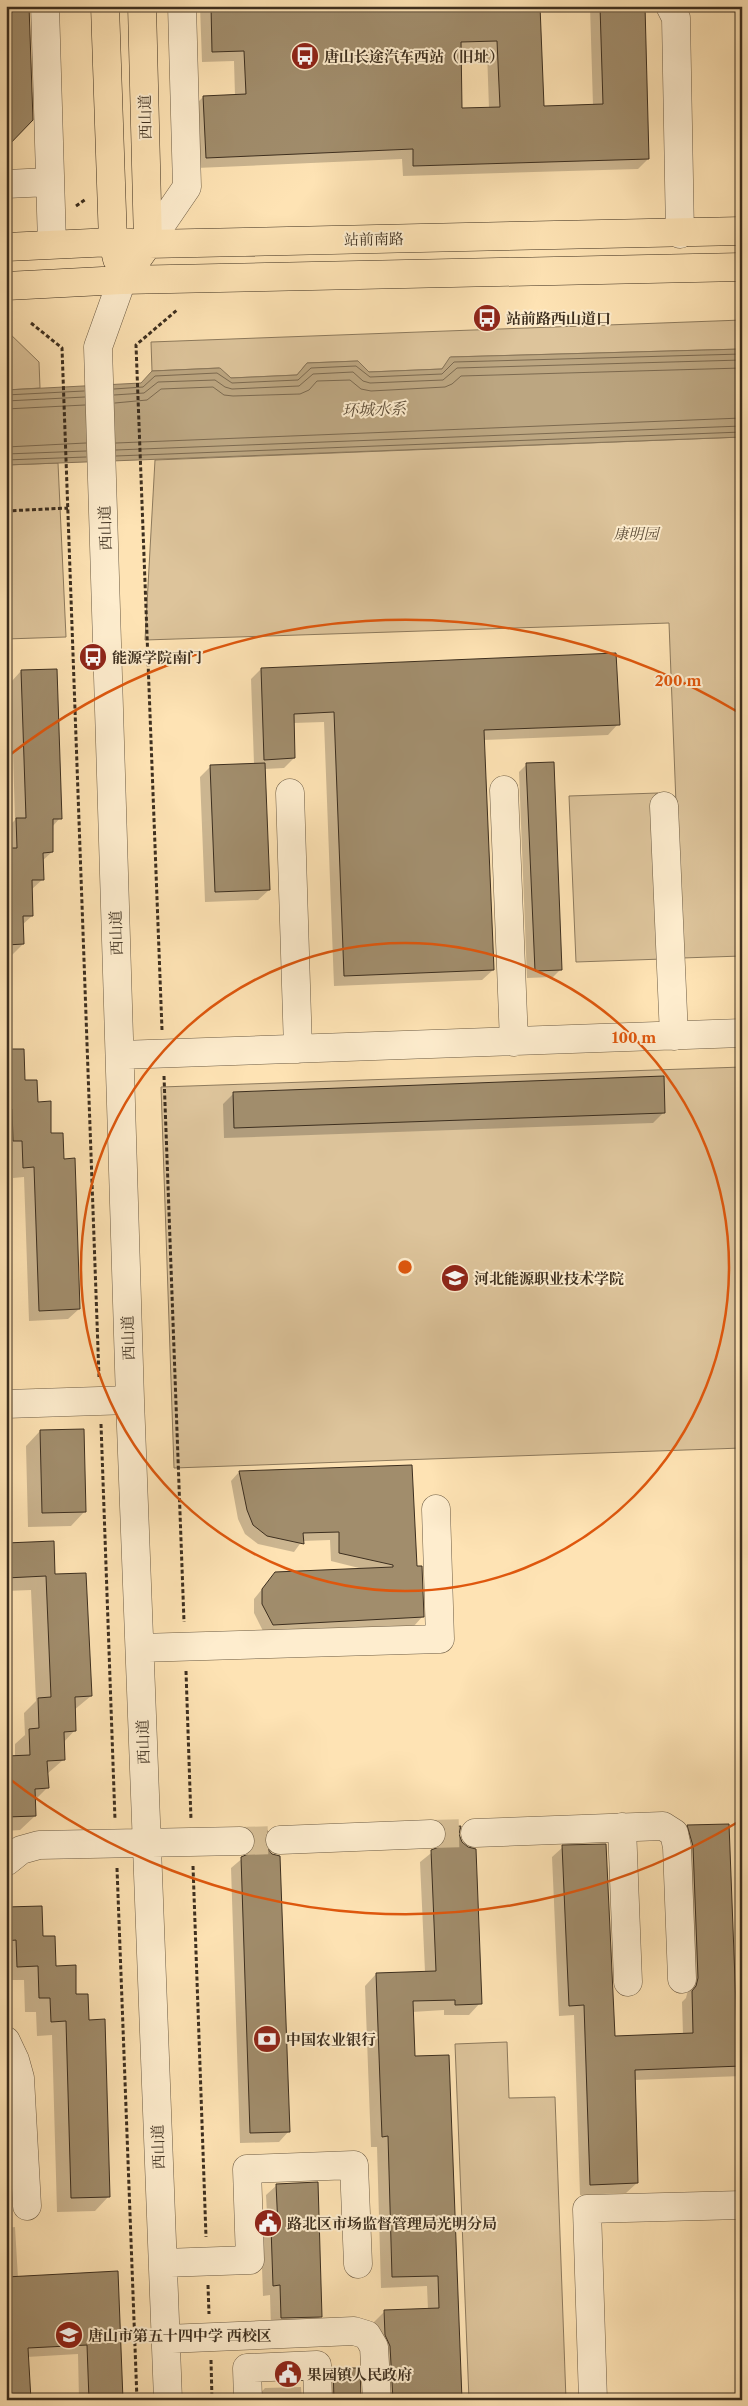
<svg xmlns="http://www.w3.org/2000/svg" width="748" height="2406" font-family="'Libre Caslon Text','Noto Serif SC',serif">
  <rect width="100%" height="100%" fill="#fee3b4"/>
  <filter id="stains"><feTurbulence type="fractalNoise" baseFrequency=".004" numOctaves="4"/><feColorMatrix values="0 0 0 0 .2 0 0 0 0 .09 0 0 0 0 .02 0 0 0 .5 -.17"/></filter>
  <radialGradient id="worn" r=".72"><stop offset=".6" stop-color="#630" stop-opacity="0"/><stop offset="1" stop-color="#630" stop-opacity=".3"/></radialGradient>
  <path fill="#ddc49b" stroke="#8d7a5d" d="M742,320v29l-291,8 -9,12 -73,3 -11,-11 -51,2 -10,12 -66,3 -12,-10 -67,3 -1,-29z
    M6,330l33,32 1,26 -34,2z
    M742,437v519l-60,2 -13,-335 -524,17 10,-180z
    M58,463l8,174 -60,2v-174z
    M658,793l5,166 -87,3 -7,-166z
    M742,1067v381l-568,20 -13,-381z
    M507,2042l2,56 46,-1 11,303h-97l-14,-356z"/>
  <path fill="#bca681" stroke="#89765a" d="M742,349v88l-736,28v-75l135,-7 11,-12 68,-3 11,10 66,-3 10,-12 51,-2 11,11 73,-3 8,-12z"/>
  <path fill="#0003" fill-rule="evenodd" d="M200,6h339l4,101 50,-1 -3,-100h40l18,153 -10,10 -235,7 -1,-17 -206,9 -3,-61 10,-10 32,-1 -1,-35 -32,1zM487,51l2,58 -28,1 -1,-58z
    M261,669l357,55 -10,11 -125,5 10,230 -11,10 -148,6 -10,-264 -31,1 1,35 -10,10 -20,1 5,121 -11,10 -53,2 -5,-125 11,-11 43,-2 -3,-85z
    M21,671l39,147 -8,9v25l-10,9 1,18 -12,11 1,26 -10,9 1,19 -11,11h-6v-126l9,-9 -4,-138z
    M527,764l34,205 -8,8 -26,1 -8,-206z
    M6,1051l31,52 26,57 16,149 -11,10 -39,2 -5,-144 -11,1 -1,-27h-6z
    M233,1094l431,18 -11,11 -429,15 -1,-34z
    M40,1431l45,80 -14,15 -43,1 -2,-81z
    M239,1472l177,95 6,50 -8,9 -150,7 -10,-20v-14l21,-26 88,-4 -32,-8 -1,-21 -28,1 -8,11 -36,-8 -13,-10 -7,-15 -7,-38z
    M6,1544l48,31 37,121 -17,14 1,20 -12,13v17l-16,14v14l-12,12v16l-15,14 -14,1v-72l9,-2v-13l10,-9 -1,-22 12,-12 -5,-111 -25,1z
    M728,1825l8,208h6v43l-108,4 3,103 -11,10 -46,2 -6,-180 -15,1 -7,-159 11,-10 50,190 70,-2 -1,-33 4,-4 2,-8 -11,-153 11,-11z
    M445,1828h14l-1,6 22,169 -11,12h-25v-5l-32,2 2,45 47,343h-80l-8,-77 12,-12 43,-1 -1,-24 -46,2 -4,-141h-6l-6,-161 11,-12 49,-2 -5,-110 15,-12 -1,-11z
    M266,1832l-3,8 26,291 -10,11 -39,1 -9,-275 13,-11 2,-6 -4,-8 10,-10z
    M6,1909l36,29 12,29 21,28 13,26 21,175 -14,15 -38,1 -5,-177 -15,1 -1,-24h-11l-1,-32h-18z
    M277,2185l44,131 -11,11 -39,1 -1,-33 -7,1 -2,-57 7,-7 -2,-37z
    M15,2227l3,51 99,-6 4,128h-42l-1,-46 -51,3 -21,43v-172z
    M358,2369l4,31h-41l1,-19 11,-11z
    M301,2387l1,13h-48l11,-12z"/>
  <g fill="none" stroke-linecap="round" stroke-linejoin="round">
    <path stroke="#7c6a50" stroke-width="1" d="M114,389l29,-2 12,-11 62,-3 15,10 66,-3 13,-12 45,-2 14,11 72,-3 12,-12 288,-8
      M6,395l78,-4
      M114,395l30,-2 14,-11 57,-2 10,7 7,2 67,-3 14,-12 40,-2 10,9 7,2 73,-3 14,-12 285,-8
      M6,401l79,-4
      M115,403l32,-3 14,-11 52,-2 11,8 9,1 67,-2 9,-4 8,-9 33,-1 11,9 10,2 74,-4 7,-3 9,-8 281,-8
      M6,409l79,-4
      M116,443l626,-25
      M6,447l80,-4
      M116,450l626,-24
      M6,454l80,-3
      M116,456l626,-24
      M6,460l80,-3"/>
  </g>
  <path fill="#a18d6c" stroke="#3d2f1f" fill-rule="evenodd" d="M6,6h23l4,114 -27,28z
    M211,6h329l4,100 59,-2 -3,-98h45l4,153 -236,7v-17l-207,9 -3,-62 43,-2 -2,-43 -32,1zM497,41l3,66 -38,1 -1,-66z
    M616,653l4,72 -136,5 10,240 -150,6 -10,-264 -40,2 1,44 -31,2 -3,-92z
    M57,669l5,150h-9v33l-10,1 1,27h-12l1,36h-10l1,28 -18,1v-97h11l-1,-30h10l-5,-148z
    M554,762l8,208 -27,1 -9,-208z
    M265,763l5,127 -55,2 -5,-127z
    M6,1049h18l1,31h12l1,22 13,-1v32h12l1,26 11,-1 5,151 -41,2 -5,-144 -11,1 -1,-27h-9l-1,-32h-6z
    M664,1076l1,37 -431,15 -1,-36z
    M84,1429l2,83 -44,1 -2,-83z
    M412,1465l5,101h5l2,51 -151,8 -11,-21v-15l13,-17 118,-5v-2l-54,-12v-21l-36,1 1,11 -37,-8 -14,-11 -6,-15 -8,-39z
    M54,1541l1,33 31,-1 6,123 -17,1 1,34 -12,1 1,28 -18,1 2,27 -14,1 1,27 -30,1 1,-61 23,-1 -1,-26 10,-1 -1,-30 13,-1 -5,-121 -40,2v-35z
    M729,1824l8,208h5v34l-107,4 3,113 -48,2 -6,-180 -15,1 -7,-161 44,-1 9,192 78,-3 -1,-42 4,-5 2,-8 -5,-132 -6,-21z
    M461,1826l-2,8 3,8 6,5 8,2 6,155 -27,1v-5l-42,1 2,55 34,-1 13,345h-69l-3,-54 -5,-11 -1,-25 55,-2 -1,-32 -46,1 -4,-141 -6,1 -6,-164 60,-2 -5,-121 8,-3 6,-5 2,-8 -2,-7z
    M252,1831h16l-4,9 3,8 5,6 8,2 10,276 -40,1 -9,-276 7,-3 6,-6 2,-8z
    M42,1906l1,30h12l1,30 20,-1v29h12l1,26 16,-1 5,178 -39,1 -5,-177 -15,1 -1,-24h-11l-1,-32 -21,1 -1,-27 -10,1v-34z
    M318,2182l4,135 -41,1 -1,-33 -7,1 -2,-59h7l-2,-43z
    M118,2271l5,129h-34l-2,-55 -59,3 3,52h-25v-123z
    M333,2368h27l1,32h-27z"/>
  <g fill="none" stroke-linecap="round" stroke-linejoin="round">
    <path stroke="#d7bf96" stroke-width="28" stroke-dasharray="28 14" stroke-linecap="butt" d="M431,1834l44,-1
      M240,1841l40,-1"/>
    <defs>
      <path id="minor" d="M45,6l7,238
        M670,6l6,12 4,216
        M6,184l44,-2
        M148,244l39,-57 -5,-181
        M122,280l-24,67 32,1053 38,1000
        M504,790l10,252
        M290,793l8,256
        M664,806l10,230
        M120,1055l622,-22
        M6,1404l124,-4
        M140,1648l300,-9 -4,-130
        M622,1827l6,155
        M475,1833l188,-7 11,7 3,14 5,132
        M280,1840l151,-6
        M6,1862l15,-12 18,-5 201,-4
        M6,2041l9,19 5,18 7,128
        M163,2263l87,-3 -3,-91 107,-4 4,99
        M166,2339l188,-8 13,4 7,12 3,53
        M248,2400l-1,-32 70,-3 1,35
        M593,2400l-6,-191 155,-4"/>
      <path id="major" d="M105,6l8,236 4,17
        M6,247l107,-5 35,2 594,-13
        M138,258l10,-14 -6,-238
        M6,286l116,-6 620,-13"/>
    </defs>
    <use href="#minor" stroke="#6d5c44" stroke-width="29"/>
    <use href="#major" stroke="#3d2f1f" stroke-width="29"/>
    <path stroke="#3d2f1f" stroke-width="3" stroke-dasharray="4 2.5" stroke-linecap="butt" d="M76,206l10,-7
      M31,323l31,25 37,1029
      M6,511l62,-3
      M162,1030l-26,-685 41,-35
      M164,1076l20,546
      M101,1424l14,396
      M186,1671l5,149
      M193,1866l13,371
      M117,1868l20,532
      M208,2285l1,29
      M211,2360l1,40"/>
    <use href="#minor" stroke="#feedce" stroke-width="28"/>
    <use href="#major" stroke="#fee3b4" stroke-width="28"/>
  </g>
  <g fill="none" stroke="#df570d" stroke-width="2.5">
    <circle cx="405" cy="1267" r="324"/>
    <path d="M738 1822A647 647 0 0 1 7 1777M7 757A647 647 0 0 1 738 712"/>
  </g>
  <defs>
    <symbol id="bus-disc" viewBox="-11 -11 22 22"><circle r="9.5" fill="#8f2418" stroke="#feedce"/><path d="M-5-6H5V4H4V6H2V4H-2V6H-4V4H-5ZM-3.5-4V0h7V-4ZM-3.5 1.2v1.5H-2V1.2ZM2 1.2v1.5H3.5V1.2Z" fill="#fff"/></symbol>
    <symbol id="university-disc" viewBox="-11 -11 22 22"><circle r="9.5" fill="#8f2418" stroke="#feedce"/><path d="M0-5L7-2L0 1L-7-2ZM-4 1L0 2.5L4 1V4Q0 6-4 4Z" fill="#fff"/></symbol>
    <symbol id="bank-disc" viewBox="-11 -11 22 22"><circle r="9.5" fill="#8f2418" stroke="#feedce"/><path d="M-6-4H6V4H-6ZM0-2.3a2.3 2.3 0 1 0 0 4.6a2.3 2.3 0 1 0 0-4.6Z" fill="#fff"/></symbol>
    <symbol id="civic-disc" viewBox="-11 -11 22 22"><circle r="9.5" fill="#8f2418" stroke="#feedce"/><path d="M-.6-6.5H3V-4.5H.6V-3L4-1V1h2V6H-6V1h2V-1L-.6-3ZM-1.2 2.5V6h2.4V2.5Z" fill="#fff"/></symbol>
    <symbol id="school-disc" viewBox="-11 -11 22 22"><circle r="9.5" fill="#8f2418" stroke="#feedce"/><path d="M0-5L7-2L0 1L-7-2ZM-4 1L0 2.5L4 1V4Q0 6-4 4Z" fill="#fff"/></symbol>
  </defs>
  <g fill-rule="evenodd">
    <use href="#bus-disc" x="289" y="40" width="32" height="32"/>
    <use href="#bus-disc" x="471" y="302" width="32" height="32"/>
    <use href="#bus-disc" x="77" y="641" width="32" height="32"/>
    <use href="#university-disc" x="439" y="1262" width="32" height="32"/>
    <use href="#bank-disc" x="251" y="2023" width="32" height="32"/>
    <use href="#civic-disc" x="252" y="2207" width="32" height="32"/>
    <use href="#school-disc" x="53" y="2319" width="32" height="32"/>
    <use href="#civic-disc" x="272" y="2358" width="32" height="32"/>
  </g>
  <g text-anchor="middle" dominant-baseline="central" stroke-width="4" stroke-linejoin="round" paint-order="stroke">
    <g font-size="15" font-weight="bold" fill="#3d2f1f" stroke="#feedce" text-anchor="start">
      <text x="324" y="56">唐山长途汽车西站（旧址）</text>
      <text x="506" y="318">站前路西山道口</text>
      <text x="112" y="657">能源学院南门</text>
      <text x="474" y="1278">河北能源职业技术学院</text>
      <text x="286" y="2039">中国农业银行</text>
      <text x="287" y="2223">路北区市场监督管理局光明分局</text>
      <text x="88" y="2335">唐山市第五十四中学 西校区</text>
      <text x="307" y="2374">果园镇人民政府</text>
    </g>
    <g font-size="15" fill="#3d2f1f" stroke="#feedce">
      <text transform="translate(145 117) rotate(-91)">西山道</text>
      <text transform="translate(374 239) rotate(-1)">站前南路</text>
      <text transform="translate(105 528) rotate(-92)">西山道</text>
      <text transform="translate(116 933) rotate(-92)">西山道</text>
      <text transform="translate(128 1338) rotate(-92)">西山道</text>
      <text transform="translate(143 1742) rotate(-92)">西山道</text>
      <text transform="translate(158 2147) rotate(-92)">西山道</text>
    </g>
    <g font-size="15" font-style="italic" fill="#5d4d38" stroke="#feedce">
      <text x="636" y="533">康明园</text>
    </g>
    <g font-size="16" font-style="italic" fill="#5d4d38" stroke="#feedce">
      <text transform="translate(374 409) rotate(-2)">环城水系</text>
    </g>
  </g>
  <circle cx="405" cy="1267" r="8" fill="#df570d" stroke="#feedce" stroke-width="2.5"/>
  <g font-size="15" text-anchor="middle" font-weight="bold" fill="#df570d" stroke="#feedce" stroke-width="4" stroke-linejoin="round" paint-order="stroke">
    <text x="678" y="686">200 m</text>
    <text x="634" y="1043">100 m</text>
  </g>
  <rect width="748" height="2406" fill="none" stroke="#fee3b4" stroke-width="25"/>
  <rect x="8" y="8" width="733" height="2391" fill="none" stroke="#3d2f1f" stroke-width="2.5"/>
  <rect x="12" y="12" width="723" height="2381" fill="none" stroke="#3d2f1f"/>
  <rect width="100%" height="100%" filter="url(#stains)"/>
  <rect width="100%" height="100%" fill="url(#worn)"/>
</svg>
